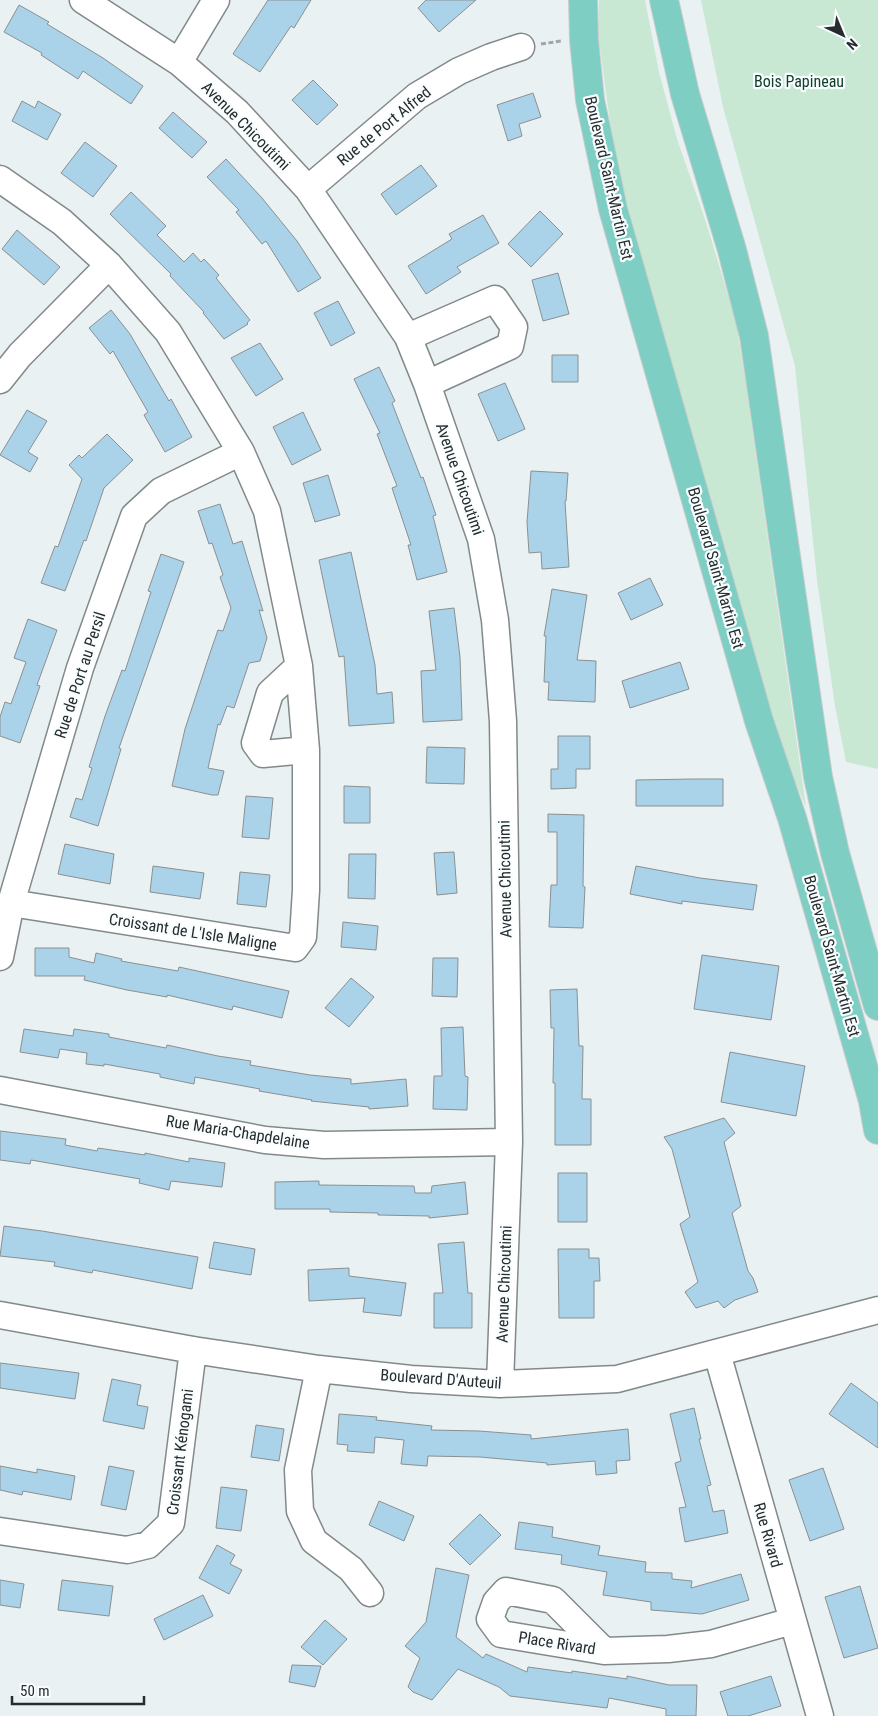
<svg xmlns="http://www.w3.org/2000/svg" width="878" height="1716" font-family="'Roboto Condensed',sans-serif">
  <rect width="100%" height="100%" fill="#eaf1f2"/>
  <path fill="#c9e8d4" d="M599,0h46l14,72 18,67 30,86 29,97 9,56 61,429 -19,-43 -20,-59 -59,-203 -93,-343 -17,-126z
    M701,0h177v769l-32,-7 -11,-56 -18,-126 -22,-214 -72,-259z"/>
  <path fill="#aad3ea" stroke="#8a9093" d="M268,0h43l-17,28 -3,-2 -31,46 -27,-18z
    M426,0h50l-37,32 -21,-24z
    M19,5l30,17 -2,2 56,34 40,28 -12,18 -48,-33 -5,8 -37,-24 1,-2 -38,-21z
    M313,80l25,25 -21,20 -25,-25z
    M533,93l8,24 -22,7 3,12 -14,5 -11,-36z
    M22,101l13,7 3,-7 23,13 -14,26 -35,-19z
    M173,112l34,30 -15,16 -33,-30z
    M85,142l32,24 -24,31 -32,-24z
    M226,159l36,39 35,43 24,37 -23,14 -32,-51 -4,3 -26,-32 3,-2 -32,-33z
    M421,165l16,21 -41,29 -15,-21z
    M131,192l35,34 -9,9 27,27 9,-9 8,9 3,-3 15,16 -3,3 34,42 -3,3 1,1 -24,15 -21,-26 1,-1 -34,-36 1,-2 -61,-60z
    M540,211l23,23 -32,33 -23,-23z
    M483,215l16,28 -42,24 4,5 -35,22 -18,-28 44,-27 -3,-5z
    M17,230l43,37 -16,18 -42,-36z
    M558,273l11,41 -26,7 -11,-41z
    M338,301l17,32 -24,13 -17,-33z
    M111,310l19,24 39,67 2,-2 21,38 -27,15 -21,-37 4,-3 -35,-61 -3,3 -21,-26z
    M260,343l23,36 -27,17 -25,-38z
    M552,355h26v27h-26z
    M379,367l16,34 -3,2 29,75 2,-1 13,38 -3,1 14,56 -30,8 -9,-35h3l-19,-57 5,-2 -20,-52 3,-1 -26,-54z
    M505,383l20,46 -27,12 -20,-47z
    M27,410l20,11 -19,31 10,6 -8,14 -30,-17z
    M303,412l18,38 -29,15 -19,-38z
    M107,434l26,26 -29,28 -18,53 -2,-1 -19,51 -24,-8 14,-37 3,1 24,-68 -13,-14 10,-10 3,3z
    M531,471l37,2 -2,28h-1l4,66 -27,2 -1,-17 -12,1 -2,-31z
    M328,475l12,40 -25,7 -12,-39z
    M220,504l13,40 9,-3 21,70 -4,-1 8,28 -7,23 -11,2 -15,45 -7,-2 -7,19 -2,-1 -10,44 16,3 -6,24h-6l-40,-9 13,-57 25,-76 8,-23 5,1 8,-23 -11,-31 3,-2 -11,-32 -3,1 -11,-33z
    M351,552l24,113 2,29 15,-2 2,31 -45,3 -5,-70 -5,1 -20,-97z
    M161,554l23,8 -65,186 2,1 -23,77 -28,-9 6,-19 6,2 10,-32 -3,-1 16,-51 17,-46 3,1 26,-79 -3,-1z
    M650,578l13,27 -32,15 -13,-27z
    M552,589l35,6 -10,65 19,1 -1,41 -47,-2 1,-18h-5l2,-46h-2z
    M454,608l6,49 2,63 -39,2 -2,-51 15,-1 -7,-59z
    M28,619l29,11 -20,55 3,1 -20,57 -20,-7v-19l5,-15 6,2 15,-42 -12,-4z
    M680,662l9,27 -59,19 -8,-27z
    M558,736h32v33h-14v19l-25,1v-20h7z
    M427,747l38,1 -1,36 -38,-1z
    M693,779h30v27h-87v-26z
    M344,786l26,1v36h-26z
    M246,796l27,2 -4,41 -27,-2z
    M548,814l36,1 -1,71 2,1 -2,41 -34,-1 2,-42h6v-53h-9z
    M65,844l49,10 -4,30 -52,-10z
    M454,852l3,41 -20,2 -3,-42z
    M349,854h27l-1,45 -27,-1z
    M153,866l51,7 -4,26 -50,-7z
    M636,866l64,12 57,7 -4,25 -71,-9v3l-52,-10z
    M240,872l30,3 -4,32 -29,-3z
    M343,922l35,4 -2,24 -35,-3z
    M35,948h34v9l25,6 2,-10 26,6 -1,2 57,10 1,-4 110,24 -7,27 -49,-12 -1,4 -65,-15v2l-40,-7 -43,-10 1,-4h-50z
    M702,955l77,11 -8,54 -77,-11z
    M433,958h25l-1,39 -25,-1z
    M351,978l23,19 -25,30 -24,-19z
    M577,989l2,57h4l-1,53h9v46h-36v-62h-2l1,-55h-3l-1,-38z
    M463,1027l2,49 3,1 -1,33 -34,-1 1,-33h8l-1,-48z
    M24,1029l49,7 1,-7 35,5v3l57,11 1,-3 51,11 33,5 -1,4 60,10 41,4v5l55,-5 2,27 -39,3v-2l-58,-6 1,-1 -53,-9 1,-2 -65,-12 -1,7 -34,-7v-3l-56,-10v2l-18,-2 1,-11 -27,-4 -2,9 -38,-6z
    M730,1052l75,14 -9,50 -75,-14z
    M724,1118l11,15 -11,9 17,64 -9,7 16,58 5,7 5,14 -23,8 -11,8 -6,-7 -22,7 -11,-16 13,-10 -18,-58 10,-7 -18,-68 -8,-12z
    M0,1131l66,8 -1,6 32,6 1,-3 47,7v-2l44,9v-4l36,5 -3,24 -51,-6 -2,9 -30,-7 1,-4 -109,-19 -1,4 -30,-4z
    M558,1173h29v49h-29z
    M319,1181v4l95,1 1,7h16l1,-7 33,-4 3,32 -39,4v-2l-51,-1v-2l-48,-1v-3h-55v-27z
    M4,1226l38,5 156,26 -6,32 -99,-19 -1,3 -38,-7 1,-4 -55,-6z
    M214,1242l41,7 -4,26 -42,-7z
    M464,1242l4,51h4v35h-38v-35h9l-5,-49z
    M558,1249h31v9h10l1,23h-6v37h-35z
    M349,1268v8l57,7 -5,33 -38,-4 2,-14 -56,3 -1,-31z
    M0,1363l79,10 -4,26 -75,-11z
    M112,1379l29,6 -4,20 11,2 -4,22 -41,-8z
    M851,1383l27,20v45l-49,-34z
    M694,1408l7,31h-2l12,46 -4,1 6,26 11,-2 4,23 -43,9 -6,-34 7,-1 -11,-44 6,-2 -11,-47z
    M339,1414l38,3 -1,3 56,6 -1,4 48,1 52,4v4l97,-10 2,31 -14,1 1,12 -21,2 -1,-14 -48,4v-2l-67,-6 -52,-1 -1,10 -26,-2 3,-24 -29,-3 -1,16 -27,-2 1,-6 -11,-1z
    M256,1425l28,4 -5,32 -28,-4z
    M0,1466l37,7v-4l38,7 -4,24 -48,-9 -1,4 -22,-5z
    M109,1466l25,5 -8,39 -25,-5z
    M823,1468l21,61 -34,12 -21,-61z
    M221,1487l26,3 -6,41 -25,-3z
    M379,1501l35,15 -10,25 -35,-16z
    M480,1514l21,21 -31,30 -21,-21z
    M519,1522l34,5 -1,10 48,9 -2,9 48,7 -1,10 27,1v6l20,2 -1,7 50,-14 8,26 -47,14 -51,-4v-8l-48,-7 4,-23 -46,-8 1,-9 -47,-6z
    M217,1545l18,10 -5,9 12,6 -13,24 -30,-16z
    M436,1568l33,7 -13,62 27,21 3,-4 41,18 1,-5 44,6v-2l55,8v-3l42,9h28l-1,31h-30v-7l-57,-11 -2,10 -97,-12 -11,-9 -41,-18 -26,31 -19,-8 -5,-5 12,-29 -15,-12 21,-24z
    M0,1580l24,4 -4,24 -20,-3z
    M62,1580l51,6 -4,30 -51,-6z
    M860,1586l18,62 -34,10 -19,-61z
    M203,1595l10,21 -49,24 -10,-21z
    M325,1620l22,19 -24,26 -22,-18z
    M292,1665l29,1 -6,21 -26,-5z
    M771,1676l10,30 -33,10h-20l-8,-24z"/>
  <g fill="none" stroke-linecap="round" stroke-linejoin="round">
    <defs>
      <path id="minor" d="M83,0l96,62 58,50 71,77 100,148 19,47 54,155 14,81 8,101 6,421 -9,242
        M179,62l37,-62
        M0,179l62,43 47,43 59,67 73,120 26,59 32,155 7,84v140l-3,47 -8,11 -284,-45
        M308,189l109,-93 42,-25 32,-14 30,-10
        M408,337l87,-38 19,28 -4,19 -83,38
        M0,380l20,-25 89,-90
        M299,666l-29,27 -15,50 8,11 43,-4
        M0,957l11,-54 69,-235 54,-152 27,-25 80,-39
        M0,1090l265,50 59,5 185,-3
        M0,1315l193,35 126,19 92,10 89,5 117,-5 261,-69
        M717,1353l103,363
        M319,1369l-21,101 2,41 14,30 37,28 19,24
        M0,1531l127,19 21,-5 23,-22 22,-173
        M604,1651l-51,-51 -47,-9 -10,11 -6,17 11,15 103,17 64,-2 43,-5 81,-23"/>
      <path id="major" d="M583,0l1,40 6,60 23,109 146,512 33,97 81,283 5,29
        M664,0l21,94 47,156 22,86 64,441 17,76 43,153"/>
    </defs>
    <use href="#minor" stroke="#82898a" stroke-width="29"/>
    <use href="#major" stroke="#cbcccc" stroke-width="30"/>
    <path stroke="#a0a6a7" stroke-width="3" stroke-dasharray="5 2.5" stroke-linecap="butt" d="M541,44l20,-3"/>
    <use href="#minor" stroke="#fff" stroke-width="26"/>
    <use href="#major" stroke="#7fcec4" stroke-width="28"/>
  </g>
  <g text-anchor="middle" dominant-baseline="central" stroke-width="4.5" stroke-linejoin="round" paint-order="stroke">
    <g font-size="16" fill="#114028" stroke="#f8feff">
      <text x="799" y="81">Bois Papineau</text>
    </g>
    <g font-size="16" fill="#282b2c" stroke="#f8feff">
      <text transform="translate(246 126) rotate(45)">Avenue Chicoutimi</text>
      <text transform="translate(384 126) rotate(-39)">Rue de Port Alfred</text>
      <text transform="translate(609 178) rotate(77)">Boulevard Saint-Martin Est</text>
      <text transform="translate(460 479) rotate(71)">Avenue Chicoutimi</text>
      <text transform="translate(716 568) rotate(74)">Boulevard Saint-Martin Est</text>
      <text transform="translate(80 675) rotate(-72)">Rue de Port au Persil</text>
      <text transform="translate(505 879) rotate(-91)">Avenue Chicoutimi</text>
      <text transform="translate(193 932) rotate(9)">Croissant de L'Isle Maligne</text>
      <text transform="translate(832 956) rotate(74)">Boulevard Saint-Martin Est</text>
      <text transform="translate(238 1132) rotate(9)">Rue Maria-Chapdelaine</text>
      <text transform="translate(504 1284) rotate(-88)">Avenue Chicoutimi</text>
      <text transform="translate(441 1379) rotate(4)">Boulevard D'Auteuil</text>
      <text transform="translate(180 1452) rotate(-83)">Croissant Kénogami</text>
      <text transform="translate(768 1535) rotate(74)">Rue Rivard</text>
      <text transform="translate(557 1643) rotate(9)">Place Rivard</text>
    </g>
  </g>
  <g transform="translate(843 35) rotate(136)" stroke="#f8feff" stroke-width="4" paint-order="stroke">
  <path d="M0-4L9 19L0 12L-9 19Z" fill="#282b2c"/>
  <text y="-8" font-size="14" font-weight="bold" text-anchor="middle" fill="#282b2c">N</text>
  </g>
  <path d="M12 1696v8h132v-8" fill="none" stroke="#282b2c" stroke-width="2.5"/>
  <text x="20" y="1696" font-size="15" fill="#282b2c" stroke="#f8feff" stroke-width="4" paint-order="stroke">50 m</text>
</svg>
